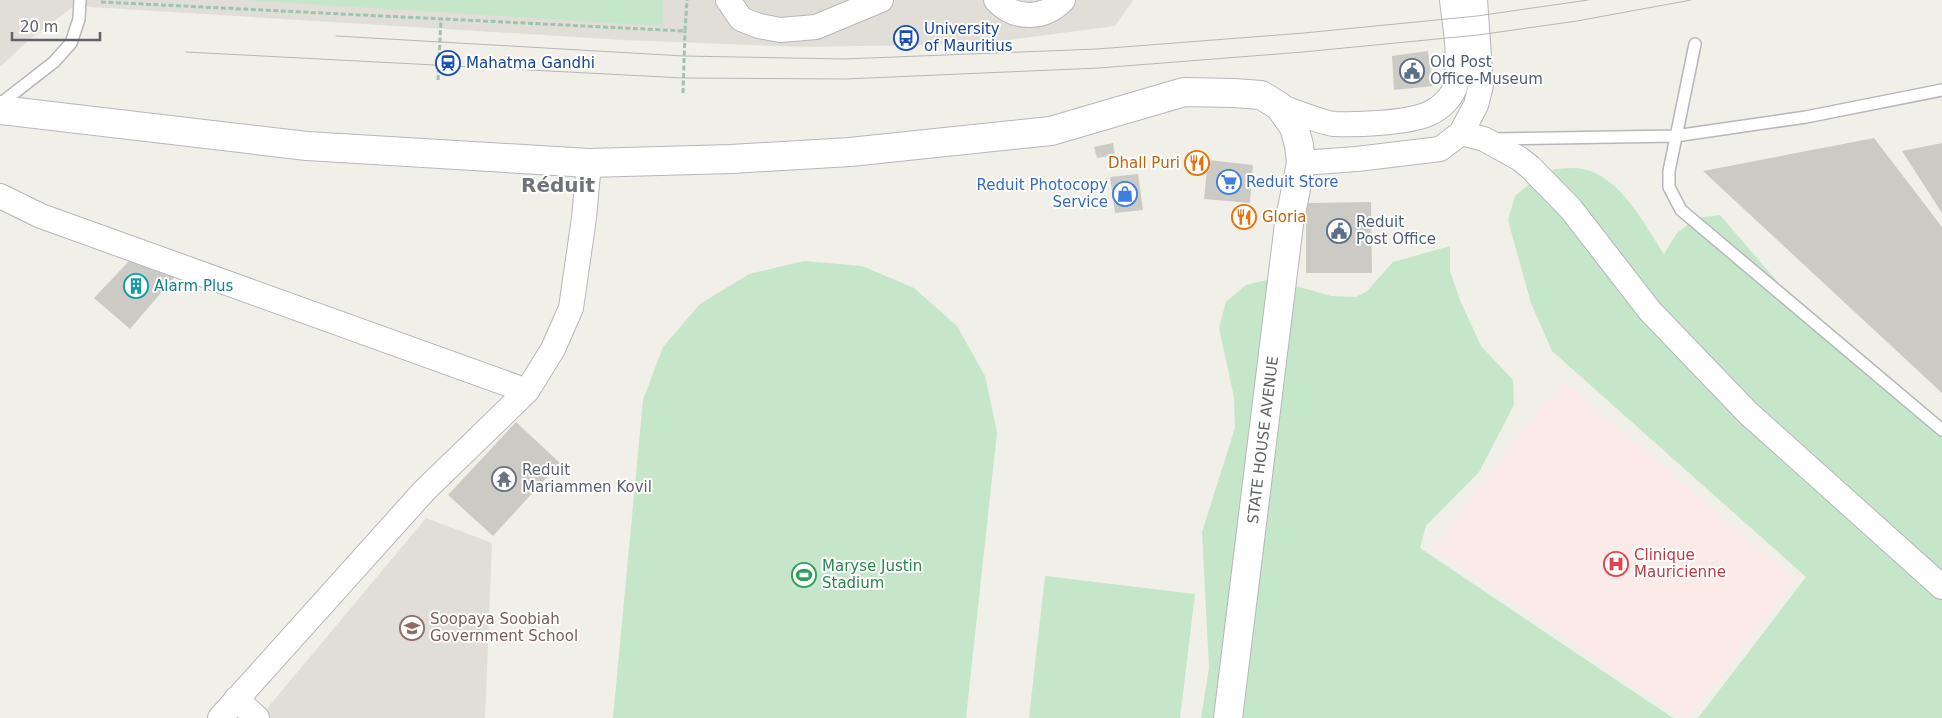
<svg xmlns="http://www.w3.org/2000/svg" width="1942" height="718" font-family="'DejaVu Sans',sans-serif">
  <rect width="100%" height="100%" fill="#f0efe8"/>
  <path fill="#e0ded6" d="M0,0h1133l-18,26 -137,18 -177,3 -177,-7 -550,-34 -44,33 -30,28z
    M426,518l66,25 -7,175h-214l-7,-6z"/>
  <path fill="#fbeae6" d="M1563,380l232,200 -107,138h-6l-249,-170z"/>
  <path fill="#c6e6c9" d="M243,0h420l-1,26z
    M1555,169c9,0 19,-2 28,0 38,8 61,55 81,85l13,-21 20,-15 23,-3 68,79 154,128v296h-244l108,-141 -254,-226 -21,-48 -23,-83 7,-24 18,-15z
    M1450,246v25l10,29 21,46 32,34 1,25 -35,67 -53,54 -6,22 253,170h-472l8,-50 -7,-136 33,-104 -1,-31 -15,-69 7,-26 20,-17 25,-6 60,17 25,1 11,-6 26,-29z
    M804,261l58,5 52,22 43,38 28,50 12,56 -31,286h-353l30,-318 20,-53 37,-43 49,-30z
    M1045,576l150,18 -15,124h-151z"/>
  <path fill="#cccac4" d="M1428,51l5,35 -39,4 -2,-34z
    M1874,138l68,89v166l-239,-222z
    M1113,143l2,12 -18,3 -3,-11z
    M1942,143v70l-40,-62z
    M1189,155l17,1 -1,13h-17z
    M1208,160l45,5 -3,38 -46,-4z
    M1138,174l5,36 -28,3 -5,-36z
    M1371,202l1,71h-66v-70z
    M131,259l46,15 -47,55 -36,-31z
    M516,422l44,41 -67,73 -45,-41z"/>
  <g fill="none" stroke-linecap="round" stroke-linejoin="round">
    <defs>
      <path id="service" d="M1695,44l-26,127v16l12,23 261,220
        M0,104l54,-42 17,-19 8,-24 1,-19
        M1494,139l181,-3 131,-19 136,-27"/>
      <path id="minor" d="M728,0l13,19 18,7 21,4 36,-3 65,-27
        M996,0c19,21 49,19 67,0
        M1279,106c15,5 40,16 55,18 23,1 73,-1 94,-10 12,-5 25,-17 28,-30 5,-26 -1,-58 -4,-84
        M1461,133l23,6 36,20 10,8 41,42 79,102 98,102 194,174
        M1301,163l56,-4 83,-10 21,-16 15,-28 5,-20 -6,-85
        M0,196l41,20 486,175
        M236,699l21,19
        M220,718l204,-227 103,-100 26,-42 18,-41 13,-90 5,-55"/>
      <path id="tertiary" d="M0,110l307,36 282,17 142,-4 119,-7 201,-21 133,-39 50,1 27,2 18,11 15,21 5,18 2,18 -12,61 -61,494"/>
    </defs>
    <use href="#service" stroke="#b5b7bb" stroke-width="14"/>
    <use href="#minor" stroke="#b5b7bb" stroke-width="26"/>
    <use href="#tertiary" stroke="#b5b7bb" stroke-width="30"/>
    <path stroke="#9ec4ad" stroke-width="3" stroke-dasharray="5 2.5" stroke-linecap="butt" d="M101,2l584,29 2,-31
      M438,80l3,-61
      M683,93l2,-62"/>
    <use href="#service" stroke="#fff" stroke-width="11"/>
    <use href="#minor" stroke="#fff" stroke-width="24"/>
    <use href="#tertiary" stroke="#fff" stroke-width="28"/>
    <path stroke="#b6b6b7" stroke-width="1" d="M336,36l348,20 160,3 253,-10 207,-16 173,-17 111,-16
      M186,52l497,26 162,1 254,-11 204,-16 175,-17 99,-14 114,-21"/>
  </g>
  <defs>
    <symbol id="bus-ring" viewBox="-11 -11 22 22"><circle r="9.5" fill="#fff" stroke="#1a4fb4" stroke-width="1.5"/><path d="M-5-6H5V4H4V6H2V4H-2V6H-4V4H-5ZM-3.5-4V0h7V-4ZM-3.5 1.2v1.5H-2V1.2ZM2 1.2v1.5H3.5V1.2Z" fill="#1a4fb4"/></symbol>
    <symbol id="station-ring" viewBox="-11 -11 22 22"><circle r="9.5" fill="#fff" stroke="#1a4fb4" stroke-width="1.5"/><path d="M-3-6H3Q5-6 5-4V2Q5 4 3 4L4.5 6H3L1.5 4h-3L-3 6H-4.5L-3 4Q-5 4-5 2V-4Q-5-6-3-6ZM-3.5-4v3h7v-3ZM-3.5 1v1.5H-2V1ZM2 1v1.5H3.5V1Z" fill="#1a4fb4"/></symbol>
    <symbol id="civic-ring" viewBox="-11 -11 22 22"><circle r="9.5" fill="#fff" stroke="#5c6f8a" stroke-width="1.5"/><path d="M-.6-6.5H3V-4.5H.6V-3L4-1V1h2V6H-6V1h2V-1L-.6-3ZM-1.2 2.5V6h2.4V2.5Z" fill="#5c6f8a"/></symbol>
    <symbol id="restaurant-ring" viewBox="-11 -11 22 22"><circle r="9.5" fill="#fff" stroke="#e8710a" stroke-width="1.5"/><path d="M-5-6h1v4h1v-4h1v4h1v-4h1v5L-1.5 .5V6h-2V.5L-5-1ZM5-6V6H3V1.5H1.5Q1.5-4 5-6Z" fill="#e8710a"/></symbol>
    <symbol id="supermarket-ring" viewBox="-11 -11 22 22"><circle r="9.5" fill="#fff" stroke="#3f7fe0" stroke-width="1.5"/><path d="M-6-5.5h2.5l.6 2H6L4.5 2H-2.5L-4.4-4H-6ZM-1.5 3.2a1.3 1.3 0 1 0 .1 0ZM3 3.2a1.3 1.3 0 1 0 .1 0Z" fill="#3f7fe0"/></symbol>
    <symbol id="shop-ring" viewBox="-11 -11 22 22"><circle r="9.5" fill="#fff" stroke="#3f7fe0" stroke-width="1.5"/><path d="M-5-2.5h2.3a2.7 3.5 0 0 1 5.4 0H5L5.5 6h-11ZM-1.5-2.5h3a1.5 2.3 0 0 0-3 0Z" fill="#3f7fe0"/></symbol>
    <symbol id="building-ring" viewBox="-11 -11 22 22"><circle r="9.5" fill="#fff" stroke="#0f9aa8" stroke-width="1.5"/><path d="M-4-6H4V6H1V3H-1V6H-4ZM-2.5-4.3h1.7v1.8h-1.7ZM.8-4.3h1.7v1.8H.8ZM-2.5-1h1.7V.8h-1.7ZM.8-1h1.7V.8H.8Z" fill="#0f9aa8"/></symbol>
    <symbol id="temple-ring" viewBox="-11 -11 22 22"><circle r="9.5" fill="#fff" stroke="#6b7280" stroke-width="1.5"/><path d="M0-6L5-2H3V0L6.5 2.5H4V6H1.5V3h-3V6H-4V2.5H-6.5L-3 0V-2H-5Z" fill="#6b7280"/></symbol>
    <symbol id="hospital-ring" viewBox="-11 -11 22 22"><circle r="9.5" fill="#fff" stroke="#e0444e" stroke-width="1.5"/><path d="M-5-5h3v3.5h4V-5h3V5h-3V1.5h-4V5h-3Z" fill="#e0444e"/></symbol>
    <symbol id="stadium-ring" viewBox="-11 -11 22 22"><circle r="9.5" fill="#fff" stroke="#2e9e5b" stroke-width="1.5"/><path d="M0-5a6.5 5 0 1 0 0 10a6.5 5 0 1 0 0-10ZM-3.5-1.8h7v3.6h-7Z" fill="#2e9e5b"/></symbol>
    <symbol id="school-ring" viewBox="-11 -11 22 22"><circle r="9.5" fill="#fff" stroke="#8d6e63" stroke-width="1.5"/><path d="M0-5L7-2L0 1L-7-2ZM-4 1L0 2.5L4 1V4Q0 6-4 4Z" fill="#8d6e63"/></symbol>
  </defs>
  <g fill-rule="evenodd">
    <use href="#bus-ring" x="892" y="24" width="28" height="28"/>
    <use href="#station-ring" x="434" y="49" width="28" height="28"/>
    <use href="#civic-ring" x="1398" y="57" width="28" height="28"/>
    <use href="#restaurant-ring" x="1183" y="149" width="28" height="28"/>
    <use href="#supermarket-ring" x="1215" y="168" width="28" height="28"/>
    <use href="#shop-ring" x="1111" y="180" width="28" height="28"/>
    <use href="#restaurant-ring" x="1230" y="203" width="28" height="28"/>
    <use href="#civic-ring" x="1325" y="217" width="28" height="28"/>
    <use href="#building-ring" x="122" y="272" width="28" height="28"/>
    <use href="#temple-ring" x="490" y="465" width="28" height="28"/>
    <use href="#hospital-ring" x="1602" y="550" width="28" height="28"/>
    <use href="#stadium-ring" x="790" y="561" width="28" height="28"/>
    <use href="#school-ring" x="398" y="614" width="28" height="28"/>
  </g>
  <g text-anchor="middle" dominant-baseline="central" stroke-width="4" stroke-linejoin="round" paint-order="stroke">
    <g font-size="15" fill="#164399" stroke="#fff" text-anchor="start">
      <text x="924" y="29">University<tspan x="924" dy="17">of Mauritius</tspan></text>
      <text x="466" y="63">Mahatma Gandhi</text>
    </g>
    <g font-size="15" fill="#4e5e75" stroke="#fff" text-anchor="start">
      <text x="1430" y="62">Old Post<tspan x="1430" dy="17">Office-Museum</tspan></text>
      <text x="1356" y="222">Reduit<tspan x="1356" dy="17">Post Office</tspan></text>
    </g>
    <g font-size="15" fill="#c56008" stroke="#fff" text-anchor="end">
      <text x="1180" y="163">Dhall Puri</text>
      <text x="1262" y="217" text-anchor="start">Gloria</text>
    </g>
    <g font-size="15" fill="#366cbe" stroke="#fff" text-anchor="start">
      <text x="1246" y="182">Reduit Store</text>
      <text x="1108" y="185" text-anchor="end">Reduit Photocopy<tspan x="1108" dy="17">Service</tspan></text>
    </g>
    <g font-size="15" fill="#0d838f" stroke="#fff" text-anchor="start">
      <text x="154" y="286">Alarm Plus</text>
    </g>
    <g font-size="15" fill="#5f6267" stroke="#fff">
      <text transform="translate(1263 440) rotate(-83)">STATE HOUSE AVENUE</text>
    </g>
    <g font-size="15" fill="#5b616d" stroke="#fff" text-anchor="start">
      <text x="522" y="470">Reduit<tspan x="522" dy="17">Mariammen Kovil</tspan></text>
    </g>
    <g font-size="15" fill="#be3a42" stroke="#fff" text-anchor="start">
      <text x="1634" y="555">Clinique<tspan x="1634" dy="17">Mauricienne</tspan></text>
    </g>
    <g font-size="15" fill="#27864d" stroke="#fff" text-anchor="start">
      <text x="822" y="566">Maryse Justin<tspan x="822" dy="17">Stadium</tspan></text>
    </g>
    <g font-size="15" fill="#785e54" stroke="#fff" text-anchor="start">
      <text x="430" y="619">Soopaya Soobiah<tspan x="430" dy="17">Government School</tspan></text>
    </g>
    <g font-size="20" font-weight="bold" fill="#707479" stroke="#fff">
      <text x="558" y="185">Réduit</text>
    </g>
  </g>
  <path d="M12 32v8h88v-8" fill="none" stroke="#5f6267" stroke-width="2.5"/>
  <text x="20" y="32" font-size="15" fill="#5f6267" stroke="#ffffff" stroke-width="4" paint-order="stroke">20 m</text>
</svg>
